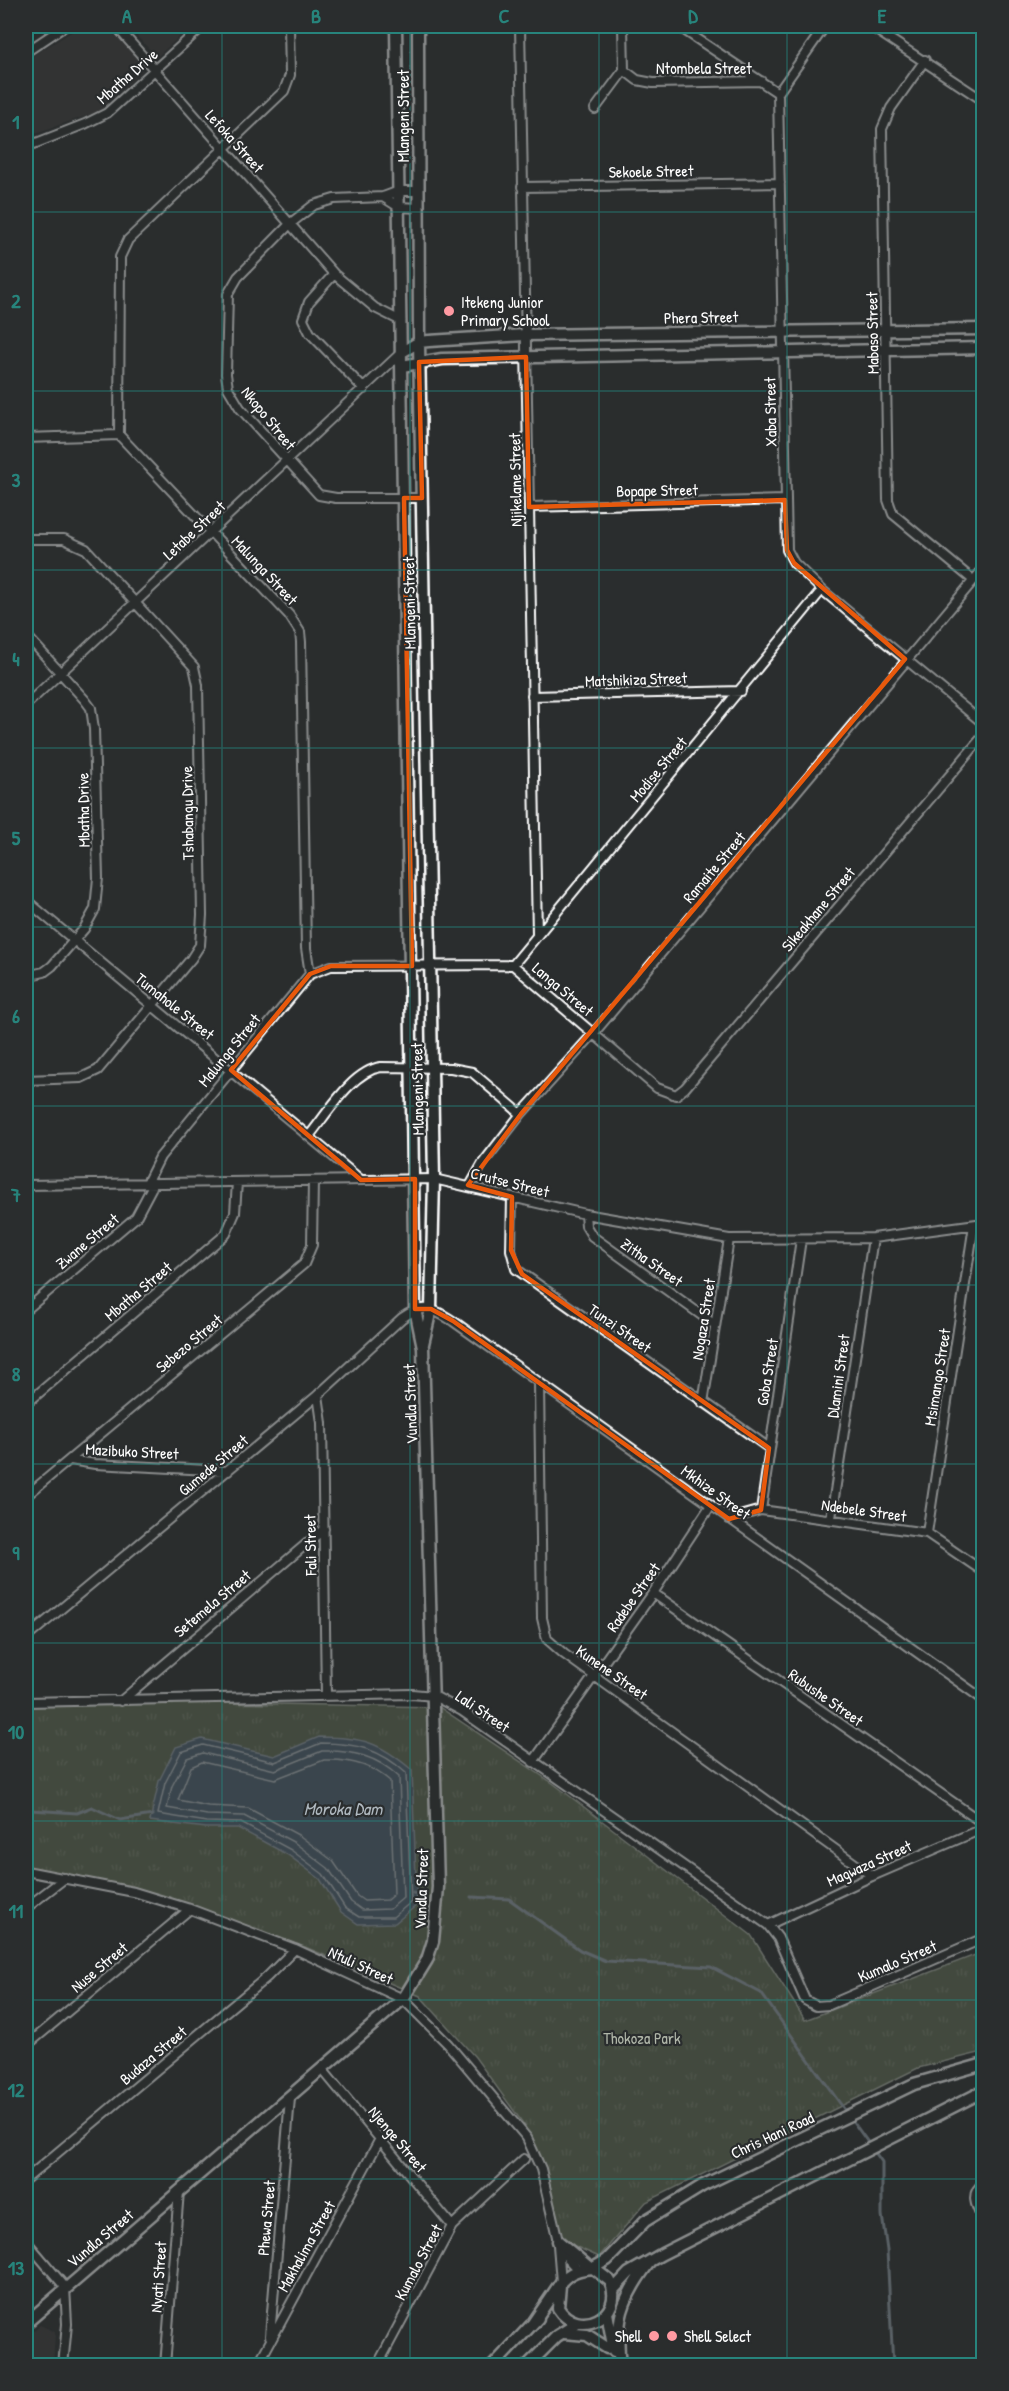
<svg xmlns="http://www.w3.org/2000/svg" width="1009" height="2391" font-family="'Patrick Hand',sans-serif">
  <defs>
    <pattern id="park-tufts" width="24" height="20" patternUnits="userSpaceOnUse" patternTransform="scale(1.5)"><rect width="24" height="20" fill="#616c53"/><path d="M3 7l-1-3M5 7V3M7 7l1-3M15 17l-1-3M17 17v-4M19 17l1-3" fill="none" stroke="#79826d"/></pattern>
  </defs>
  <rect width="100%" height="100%" fill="#2a2d2e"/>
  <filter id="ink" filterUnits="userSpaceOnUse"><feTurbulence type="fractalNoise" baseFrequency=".0167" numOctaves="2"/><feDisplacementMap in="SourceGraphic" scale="12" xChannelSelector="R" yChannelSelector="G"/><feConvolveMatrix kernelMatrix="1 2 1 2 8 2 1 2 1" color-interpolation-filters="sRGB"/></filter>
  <g filter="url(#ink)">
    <path fill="#3d3a3a" d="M81,26h24l27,26 11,18 -45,42 -72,24v-76z
      M127,26h64l-34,31z
      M40,2325l15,7 -2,33h-27v-28z"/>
    <path fill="url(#park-tufts)" stroke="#b0b6a9" stroke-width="1.5" d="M121,1701l318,6 115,77 197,151 54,85 178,-68v100l-65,16 -272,134 -47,55 -42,-19 -14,-71 -18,-41 -50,-69 -55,-61 -115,-49 -73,-22 -52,-19 -84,-19 -70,-11v-173z"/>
    <path fill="#506373" stroke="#96a1ab" stroke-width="1.5" d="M319,1737c44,0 60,5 93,33l5,135 -22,18 -37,1 -17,-12 -21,-33 -32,-24 -50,-27h-32l-56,-7 9,-40 17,-34 26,-8 72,17z"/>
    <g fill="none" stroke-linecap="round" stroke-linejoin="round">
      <path stroke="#b9c1c7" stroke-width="1.5" d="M321,1743c35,0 59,6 85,30l5,129 -18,15h-34l-14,-9 -22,-34 -32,-24 -50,-27 -34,-1 -49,-8 7,-31 16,-31 22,-7 72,17z
        M322,1751c30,-1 55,5 77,26l4,121 -13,11 -28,1 -11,-8 -23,-34 -33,-25 -51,-27 -37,-1 -40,-7 5,-22 15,-28 16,-5 72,17z
        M324,1760c25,-1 47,4 66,21l4,113 -7,6 -23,1 -7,-5 -24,-35 -33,-25 -52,-28 -40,-2 -30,-6 13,-33 11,-5 73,17z"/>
      <path stroke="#96a1ab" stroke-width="3" d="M26,1807l5,3 46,3 15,-6 28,13 33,-5
        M413,1893l9,5
        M471,1897l38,2 71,51 26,11 105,6 50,26 121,169v53l5,35 6,116"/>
      <defs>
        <path id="street" d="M116,26l218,248 41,34 26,13
          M520,26l17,908
          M623,26l1,44 13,10 16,3 108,-2
          M678,26l100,67
          M825,26l-47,67 9,457 7,13 28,27 162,134
          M870,26l114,75
          M26,52l39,-26
          M925,60l-34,48 -9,21 6,371 5,14 80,66
          M595,109l29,-39
          M26,147l59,-23 22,-11 96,-87
          M522,187l258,-4
          M418,191h-19l-16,6 -49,2 -20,6 -23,18 -53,54 -10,17 -2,80 2,14 12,20 79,87 17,3h86
          M383,197l16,10 20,1
          M334,274l-25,28 -6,17 7,14 54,56
          M26,438l93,-3
          M529,507l256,-7
          M26,539h38l22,10 108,118 4,18 4,230 -2,30 -9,14 -93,111 -17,8 -55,2
          M26,635l59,65 6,8 3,21 4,149 -3,31 -11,20 -32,37 -8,6 -18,4
          M532,696l209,-5
          M26,705l376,-353
          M26,900l335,280
          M513,965l309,-375
          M310,974l21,-8 182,-1 144,123 19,7 9,-7 299,-353
          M309,1136c18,-22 43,-65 72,-69l70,1 21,4 49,42
          M147,1183l13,-26 150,-183 -4,-26 -5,-306 -1,-10 -11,-17 -170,-180 1,-178 8,-17 156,-149 6,-16 -1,-49
          M26,1185l408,-6 151,35 144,25 144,-1 111,-15
          M470,1186l13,-23 38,-49 73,-81 390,-465
          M512,1197l-1,53 5,19 253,179
          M585,1214l1,12 6,10 123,89
          M26,1310l110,-93 18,-34
          M539,1383l3,235 5,21 17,15 308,222
          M318,1395l4,28 4,272
          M703,1403l26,-164
          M26,1404l200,-170 9,-21 2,-31
          M70,1460l25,4 133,7
          M26,1496l278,-232 8,-19 1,-64
          M761,1510l40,-271
          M831,1518l42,-280
          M729,1519l32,-9 166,23 57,39
          M927,1533l47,-308
          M653,1593l331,231
          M26,1638l292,-243 84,-77c21,-15 30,-10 51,3l531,379
          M121,1701l203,-172
          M26,1702l386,-8 22,2 28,15 306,214 10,13 27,62 11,6 13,-1 155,-67
          M533,1762l120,-169 58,-88
          M26,1871l108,21 56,17 105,40 108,50 45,45 79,94 14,31 17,72 10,18 10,11
          M26,1908l39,-30
          M768,1925l104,-49 112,-48
          M26,2046l164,-137
          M322,2069l130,157
          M26,2179l241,-202 28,-28
          M984,2183c-16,11 -7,25 0,39
          M26,2241l39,46 2,37 -4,42
          M558,2245l3,37
          M270,2336l20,-238
          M165,2366l14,-175
          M257,2366l123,-227
          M377,2366l75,-140 72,-67"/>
        <path id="secondary" d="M418,26l1,316 15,837 -3,130 -8,35
          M402,352l17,-10 10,-1 96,-6 459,-6
          M402,366l40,-7 542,-11
          M558,2241l32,27
          M593,2268l14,-8 38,-39 57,-35 212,-102 70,-20
          M613,2290l16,-17 33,-19 322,-163
          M607,2313l7,38
          M26,2323l377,-324 24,-39 6,-19 5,-54 -15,-540 -8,-38 -19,-1283
          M533,2323l28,-41c9,-10 18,-13 32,-14l17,13c16,35 -32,59 -52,27l2,-23
          M564,2333l23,2 20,13
          M493,2366l45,-48
          M527,2366l30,-30 21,-13
          M620,2366c-5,-45 1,-66 28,-102"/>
      </defs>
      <use href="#street" stroke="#fff" stroke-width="12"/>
      <use href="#secondary" stroke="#fff" stroke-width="15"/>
      <use href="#street" stroke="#2a2d2e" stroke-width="8"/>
      <use href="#secondary" stroke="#2a2d2e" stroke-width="10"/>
    </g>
  </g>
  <path d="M0 0H1009V2391H0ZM526,357l3,150 256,-7 2,50 7,13 111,96 -384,455 -53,71 44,12 -1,53 11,24 247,174 -8,62 -32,9 -276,-198 -22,-12h-16v-130l-54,1 -130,-110 79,-96 21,-8h81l-8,-468h18l-3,-136z" fill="#2a2d2e" fill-opacity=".55" fill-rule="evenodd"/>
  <path fill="none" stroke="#e8590c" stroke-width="4.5" stroke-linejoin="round" d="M526,357l3,150 256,-7 2,50 7,13 111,96 -384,455 -53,71 44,12 -1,53 11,24 247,174 -8,62 -32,9 -276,-198 -22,-12h-16v-130l-54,1 -130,-110 79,-96 21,-8h81l-8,-468h18l-3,-136z"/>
  <path fill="none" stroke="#27847c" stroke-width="1.5" stroke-opacity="0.55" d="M222,26v2340M410,26v2340M599,26v2340M787,26v2340M26,212h958M26,391h958M26,570h958M26,748h958M26,927h958M26,1106h958M26,1285h958M26,1464h958M26,1643h958M26,1821h958M26,2000h958M26,2179h958"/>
  <g fill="#ff9aa2" stroke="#2a2d2e" stroke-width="2">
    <circle cx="449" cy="311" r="6"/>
    <circle cx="654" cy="2336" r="6"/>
    <circle cx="672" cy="2336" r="6"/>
  </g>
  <g text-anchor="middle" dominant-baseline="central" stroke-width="4.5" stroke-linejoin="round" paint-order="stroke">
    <g font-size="16" fill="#fff" stroke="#2a2d2e">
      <text x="704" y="68">Ntombela Street</text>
      <text transform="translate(127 76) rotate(-41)">Mbatha Drive</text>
      <text transform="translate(403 116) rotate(-90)">Mlangeni Street</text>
      <text transform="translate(235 141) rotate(48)">Lefoka Street</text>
      <text transform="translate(651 171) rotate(-1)">Sekoele Street</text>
      <text transform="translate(701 317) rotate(-1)">Phera Street</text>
      <text transform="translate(872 333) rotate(-91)">Mabaso Street</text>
      <text transform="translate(770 412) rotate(-91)">Xaba Street</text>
      <text transform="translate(269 418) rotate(51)">Nkopo Street</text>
      <text transform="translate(515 480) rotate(-91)">Njikelane Street</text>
      <text transform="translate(657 490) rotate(-1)">Bopape Street</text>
      <text transform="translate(194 530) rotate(-43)">Letabe Street</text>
      <text transform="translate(265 570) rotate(47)">Malunga Street</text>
      <text transform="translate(409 603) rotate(-91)">Mlangeni Street</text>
      <text transform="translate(636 679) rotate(-2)">Matshikiza Street</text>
      <text transform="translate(658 769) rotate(-50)">Modise Street</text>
      <text transform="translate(83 810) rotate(-91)">Mbatha Drive</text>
      <text transform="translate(187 813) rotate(-91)">Tshabangu Drive</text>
      <text transform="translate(714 867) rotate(-50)">Ramaite Street</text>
      <text transform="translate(818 909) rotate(-50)">Sikeakhane Street</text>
      <text transform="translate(563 989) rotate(40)">Langa Street</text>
      <text transform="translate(175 1006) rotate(39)">Tumahole Street</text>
      <text transform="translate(229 1050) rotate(-51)">Malunga Street</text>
      <text transform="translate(417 1089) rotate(-91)">Mlangeni Street</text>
      <text transform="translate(510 1182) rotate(14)">Crutse Street</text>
      <text transform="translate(87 1241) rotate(-40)">Zwane Street</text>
      <text transform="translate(652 1262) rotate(35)">Zitha Street</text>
      <text transform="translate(138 1291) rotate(-40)">Mbatha Street</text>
      <text transform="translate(703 1319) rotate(-81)">Nogaza Street</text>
      <text transform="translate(620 1328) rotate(35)">Tunzi Street</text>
      <text transform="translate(189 1343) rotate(-40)">Sebezo Street</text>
      <text transform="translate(767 1372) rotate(-81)">Goba Street</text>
      <text transform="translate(838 1376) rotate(-82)">Dlamini Street</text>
      <text transform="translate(937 1377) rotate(-81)">Msimango Street</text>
      <text transform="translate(410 1404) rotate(-92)">Vundla Street</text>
      <text transform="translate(132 1451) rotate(3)">Mazibuko Street</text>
      <text transform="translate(213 1465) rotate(-40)">Gumede Street</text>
      <text transform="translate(716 1492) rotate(36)">Mkhize Street</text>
      <text transform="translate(864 1510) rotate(8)">Ndebele Street</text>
      <text transform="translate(310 1545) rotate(-91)">Fali Street</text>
      <text transform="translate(633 1597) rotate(-55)">Radebe Street</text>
      <text transform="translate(212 1603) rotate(-40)">Setemela Street</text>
      <text transform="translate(612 1672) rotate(35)">Kunene Street</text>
      <text transform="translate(826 1697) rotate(35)">Rubushe Street</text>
      <text transform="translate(483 1711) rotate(34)">Lali Street</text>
      <text transform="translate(869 1863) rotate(-24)">Magwaza Street</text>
      <text transform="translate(421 1889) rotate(-88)">Vundla Street</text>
      <text transform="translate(897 1961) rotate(-23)">Kumalo Street</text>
      <text transform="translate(361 1965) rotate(25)">Ntuli Street</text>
      <text transform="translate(99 1967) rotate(-40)">Nuse Street</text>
      <text transform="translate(153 2055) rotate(-40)">Budaza Street</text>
      <text transform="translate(772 2135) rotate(-25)">Chris Hani Road</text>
      <text transform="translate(398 2139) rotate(50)">Njenge Street</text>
      <text transform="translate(266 2218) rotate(-85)">Phewa Street</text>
      <text transform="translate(100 2238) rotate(-40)">Vundla Street</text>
      <text transform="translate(306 2246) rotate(-61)">Makhalima Street</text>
      <text transform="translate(418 2262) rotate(-62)">Kumalo Street</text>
      <text transform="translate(158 2277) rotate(-86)">Nyati Street</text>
    </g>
    <g font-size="16" fill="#fff" stroke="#2a2d2e" text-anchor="start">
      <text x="461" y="302">Itekeng Junior<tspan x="461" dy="18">Primary School</tspan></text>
      <text x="642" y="2336" text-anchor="end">Shell</text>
      <text x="684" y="2336">Shell Select</text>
    </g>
    <g font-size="16" fill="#b0b6a9" stroke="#2a2d2e">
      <text x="642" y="2038">Thokoza Park</text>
    </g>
    <g font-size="18" font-style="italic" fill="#b0b9c0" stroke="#2a2d2e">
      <text x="343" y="1808">Moroka Dam</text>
    </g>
  </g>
  <rect width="1009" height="2391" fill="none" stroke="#2a2d2e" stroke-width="66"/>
  <rect x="33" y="33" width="943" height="2325" fill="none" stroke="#27847c" stroke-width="2"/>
  <g font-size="20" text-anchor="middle" font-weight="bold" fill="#27847c">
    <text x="127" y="23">A</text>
    <text x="316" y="23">B</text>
    <text x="504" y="23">C</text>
    <text x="693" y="23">D</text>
    <text x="882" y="23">E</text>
    <text x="16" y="129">1</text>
    <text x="16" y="308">2</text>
    <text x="16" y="487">3</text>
    <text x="16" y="666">4</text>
    <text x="16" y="845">5</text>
    <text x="16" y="1023">6</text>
    <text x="16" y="1202">7</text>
    <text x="16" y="1381">8</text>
    <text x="16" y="1560">9</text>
    <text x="16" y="1739">10</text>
    <text x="16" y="1918">11</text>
    <text x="16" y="2097">12</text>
    <text x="16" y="2275">13</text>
  </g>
</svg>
